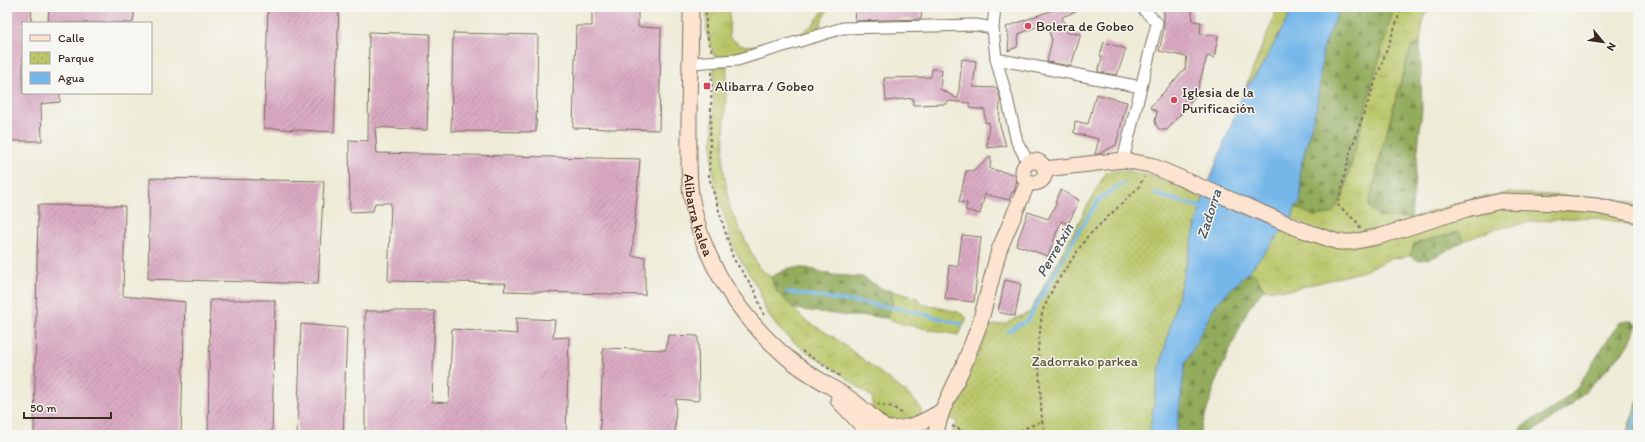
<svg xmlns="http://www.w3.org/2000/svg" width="1645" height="442" font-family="Itim,sans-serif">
  <defs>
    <pattern id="grass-tufts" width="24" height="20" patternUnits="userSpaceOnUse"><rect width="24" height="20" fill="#b9c668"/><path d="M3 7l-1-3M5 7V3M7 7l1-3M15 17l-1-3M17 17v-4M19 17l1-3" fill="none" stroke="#a0aa5a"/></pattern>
    <pattern id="forest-firs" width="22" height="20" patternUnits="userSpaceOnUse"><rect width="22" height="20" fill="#92ab5c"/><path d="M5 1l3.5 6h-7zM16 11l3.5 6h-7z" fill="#788b4b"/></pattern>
    <pattern id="park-dots" width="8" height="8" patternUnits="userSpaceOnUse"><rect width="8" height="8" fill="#b9c668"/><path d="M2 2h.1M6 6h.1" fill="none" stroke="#a0aa5a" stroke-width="1.8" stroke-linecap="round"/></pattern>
    <pattern id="building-hatch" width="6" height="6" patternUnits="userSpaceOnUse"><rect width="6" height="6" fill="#daaac3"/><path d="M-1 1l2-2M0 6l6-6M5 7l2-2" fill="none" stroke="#b28b9e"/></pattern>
  </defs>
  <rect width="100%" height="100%" fill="#f6f6f2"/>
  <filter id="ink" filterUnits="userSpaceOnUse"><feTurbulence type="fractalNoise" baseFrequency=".025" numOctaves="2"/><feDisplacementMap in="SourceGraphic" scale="8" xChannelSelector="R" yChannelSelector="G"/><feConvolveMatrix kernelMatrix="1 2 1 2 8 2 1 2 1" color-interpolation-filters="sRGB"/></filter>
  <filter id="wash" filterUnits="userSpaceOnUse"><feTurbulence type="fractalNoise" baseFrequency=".012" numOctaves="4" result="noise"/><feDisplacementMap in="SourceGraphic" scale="16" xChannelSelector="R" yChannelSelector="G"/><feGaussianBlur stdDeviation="0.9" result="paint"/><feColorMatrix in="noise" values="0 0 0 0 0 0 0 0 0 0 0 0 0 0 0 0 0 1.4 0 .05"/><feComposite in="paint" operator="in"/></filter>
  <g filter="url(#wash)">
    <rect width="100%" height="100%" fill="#eeebd7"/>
    <path fill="url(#grass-tufts)" stroke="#7a7843" d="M707,7h23l-1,30 11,8 10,1 48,-11 15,-10 13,-18h3l-8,15v4c-24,20 -70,22 -100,31l-7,-1 -7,-23z
      M1278,7h16l-32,59 -18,25z
      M1394,7h35l-5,10 -4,25 -9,6c-16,52 -31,105 -42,158l10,11 32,1 60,-19 39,-6 105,6 23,5v6l-98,-13 -192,39 -18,-1 -38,-16 3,-12 20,9 28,-20 32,-123z
      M727,65l-4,100 7,44 29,59 12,9 6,15 28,28 30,18 73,56 13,13v7c-16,15 -34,6 -49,-5l1,-11 -46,-34 -26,-16 -21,-18 -11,-14 -6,-11 -3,-13 -26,-43 -19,-63 -3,-23 2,-96z
      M1495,207l105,4 38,10v8l-18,-7 -29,-5 -55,4 -44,9 -28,11 -6,-9 -44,12 -4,12 -20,3 -26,12 -74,19 -26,-1 -9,-14 -5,-5 34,-42 49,19z
      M892,291l26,7 4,6 36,8 8,5v3l-7,15 -57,-11 -16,-6 6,-12z"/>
    <path fill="url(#forest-firs)" stroke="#666a3d" d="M1340,7h54l-19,66 -32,123 -11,18 -17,2 -20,-9 5,-4 1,-11 -1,-22 17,-66 6,-55z
      M1420,42l2,67 -11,109 -32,-1 -10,-11c11,-53 26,-106 42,-158z
      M1459,232l5,9c-11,6 -32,20 -45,19 -3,0 -6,-2 -9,-4l4,-12z
      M789,268h17l27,7 29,2 21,12 9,2v15l-6,12 -16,-2h-20l-56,-7 -17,-17 -6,-15z
      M1250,270l5,5 9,14 -16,20 -31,70 -18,56h-23l9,-71 30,-60z
      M1621,321h11l5,4 -8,20 -31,34 -28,27 -43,29h-7v-6l10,-8 23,-12 24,-21 31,-49z
      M1638,400v35h-13l1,-1z"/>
    <path fill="url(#park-dots)" stroke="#7a7843" d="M1121,170l36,7 46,21 -43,169 -11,68h-198l6,-13 -8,-4 32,-72 8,-20 15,-2 26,-12 76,-140z"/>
    <path fill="#76b7ea" stroke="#587084" d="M1294,7h46l-17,42 -6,55 -17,66 1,22 -1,11 -5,4 -3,12 -42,51 -35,35 -30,59 -9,71h-27l11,-68 43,-169 41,-107 18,-25z"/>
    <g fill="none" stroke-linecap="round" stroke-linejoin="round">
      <path stroke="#76b7ea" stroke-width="3.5" d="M1155,194l49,14
        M787,292l116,17 59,15
        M1008,331l20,-11 49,-86 23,-36 24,-15
        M1629,435l9,-23"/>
    </g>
    <g id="blocks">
      <path fill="url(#building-hatch)" d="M7,7h25l-1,16h-8v70h37v9l-19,2 1,37h-35z
        M49,7h86l-2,16h-85z
        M268,7h71l-5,125 -70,-4z
        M592,7h46v20l23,1 -2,102 -86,-2 3,-102h16z
        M854,7h68l-1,12 -66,2z
        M1061,7l24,1 -23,9 6,16 13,1 -10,32 -24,-4 5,-22 -6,-17 -27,11 -2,13 -9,4 1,-13 -3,-11z
        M1164,7l28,3 1,11 8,1 -1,12 18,2 -4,22 -7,-2 -11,39 -29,35h-2l-6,-1 -3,-4 -1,-4 2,-9 -7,-5 35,-38 2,-12 -28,-6 5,-22z
        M369,32l61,2 -3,96 -52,-3 2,26 263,6 -8,97 13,1v38l-141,-4 2,-8 -118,-2 3,-78h-16l-2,8 -23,1 -1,-72 19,1z
        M453,33l85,2 -2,97 -85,-1z
        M1104,42l22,7 -9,26 -19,-3 4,-15 -2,-1z
        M962,59l14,2 -3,26 24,1 3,10 -1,24 7,24 -19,2 2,-26 -4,1v-13l-15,-2v-5l-23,-2v3l-34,1v-7l-27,3 -2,-23 47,-1 1,-8 10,1 -2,19 18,10z
        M1096,94l31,8 -11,43 -17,9h-4l4,-15 -25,-6 1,-12 13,3z
        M991,156l-1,13 28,6 -4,17h-2l-3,8 -24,-6 -5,20 -15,-4 2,-7 -8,-1 7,-31 8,-1z
        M150,178l174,3 -6,103 -170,-5z
        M1061,190l18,10 -3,5 1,1 -9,18 -7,-3 -13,35 -32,-11 12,-33 20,7 9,-16 -2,-1z
        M38,205l87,1 -2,90 62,6 -4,133h-147z
        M962,235l19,2 -7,65 -29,-3 4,-34 9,2z
        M1005,280l16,4 -6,32 -17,-4z
        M210,300h65l-3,135h-64z
        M365,311h70l-3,91 17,1 3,-74 65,5 -1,-16 39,2 -2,18 16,-1 -3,98h-201z
        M301,324l46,4 -4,107h-46z
        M668,335l30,1 1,65 -23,-2 -1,36h-75l3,-87 63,2z"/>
    </g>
  </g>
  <g filter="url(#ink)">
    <use href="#blocks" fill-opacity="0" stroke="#7a6e5f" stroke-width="1"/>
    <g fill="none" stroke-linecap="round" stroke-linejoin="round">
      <defs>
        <path id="street" d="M995,7l-2,21 3,31 11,39 10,44 11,20
          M996,59l145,28
          M690,63l47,-3 106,-32 133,-3 17,3
          M1123,160l34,-137 -16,-16"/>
        <g id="secondary">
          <path id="s1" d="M691,7c0,38 -2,77 -2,115 0,24 -1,49 2,73 10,62 44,116 90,157 20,19 45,31 68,46 13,9 25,21 37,31l5,6"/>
          <circle cx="1034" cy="172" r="11"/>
          <path d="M1045,169l78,-9 27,5 147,63 41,14h14l29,-6 86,-27 34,-8 59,2 37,3 41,9"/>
          <path d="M838,400l33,35"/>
          <path d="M886,429c25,0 35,-6 56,-18"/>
          <path d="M935,435l7,-24 21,-44 17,-44 19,-73 29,-68"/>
        </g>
      </defs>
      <use href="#street" stroke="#7a6e5f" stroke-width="13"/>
      <use href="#secondary" stroke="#7a6e5f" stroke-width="17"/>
      <path stroke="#7a6e5f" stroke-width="2" stroke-dasharray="3 3" stroke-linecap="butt" d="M706,7v25l6,20
        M712,72l-3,105 24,81 21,31 10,26
        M1360,228l-1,-4 -21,-19 11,-50 53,-148
        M802,351l38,25
        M877,404l16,3 11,8
        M952,426l22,9
        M1009,435l33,-14
        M1046,435l-4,-14 -4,-72 4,-37 12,-26 33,-49 51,-49 6,-11"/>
      <use href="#street" stroke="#fff" stroke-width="11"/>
      <use href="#secondary" stroke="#fde4d0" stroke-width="15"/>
    </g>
  </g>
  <g fill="#d1495b" stroke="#f6f6f2" stroke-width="1.5">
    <circle cx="1028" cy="26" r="4"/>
    <rect x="703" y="82" width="8" height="8" rx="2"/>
    <circle cx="1174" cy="100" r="4"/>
  </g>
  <g text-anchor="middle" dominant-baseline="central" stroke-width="3" stroke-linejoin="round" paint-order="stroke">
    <g font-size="14" fill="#3b2a1e" stroke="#f6f6f2" text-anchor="start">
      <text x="1036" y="26">Bolera de Gobeo</text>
      <text x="715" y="86">Alibarra / Gobeo</text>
      <text x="1182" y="92">Iglesia de la<tspan x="1182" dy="16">Purificación</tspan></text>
    </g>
    <g font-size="14" fill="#3b2a1e" stroke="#f6f6f2">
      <text stroke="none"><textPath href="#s1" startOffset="209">Alibarra kalea</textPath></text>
    </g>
    <g font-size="14" fill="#5a5130" stroke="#f6f6f2">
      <text x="1085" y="361">Zadorrako parkea</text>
    </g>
    <g font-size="15" font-style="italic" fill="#4d545b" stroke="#f6f6f2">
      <text transform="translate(1209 214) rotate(-72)">Zadorra</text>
      <text transform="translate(1055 250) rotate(-60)">Perretxin</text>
    </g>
  </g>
  <rect width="1645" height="442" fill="none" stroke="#f6f6f2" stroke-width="24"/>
  <rect x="22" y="22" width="130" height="72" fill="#f6f6f2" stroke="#aba49d"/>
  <rect x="30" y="35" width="20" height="6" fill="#fde4d0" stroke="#aba49d"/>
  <text x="58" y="42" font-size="12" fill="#3b2a1e">Calle</text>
  <rect x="30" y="52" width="20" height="12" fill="url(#park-dots)" stroke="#aba49d"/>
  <text x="58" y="62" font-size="12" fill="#3b2a1e">Parque</text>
  <rect x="30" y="72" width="20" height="12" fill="#76b7ea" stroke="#aba49d"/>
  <text x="58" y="82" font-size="12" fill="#3b2a1e">Agua</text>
  <g transform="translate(1603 42) rotate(119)" stroke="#f6f6f2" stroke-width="3" paint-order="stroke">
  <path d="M0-3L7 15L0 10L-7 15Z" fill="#3b2a1e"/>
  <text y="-6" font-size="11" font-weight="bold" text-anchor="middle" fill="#3b2a1e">N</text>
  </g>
  <path d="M24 412v6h87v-6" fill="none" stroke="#3b2a1e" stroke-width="2"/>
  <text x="30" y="412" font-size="12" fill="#3b2a1e" stroke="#f6f6f2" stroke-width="3" paint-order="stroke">50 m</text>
</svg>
